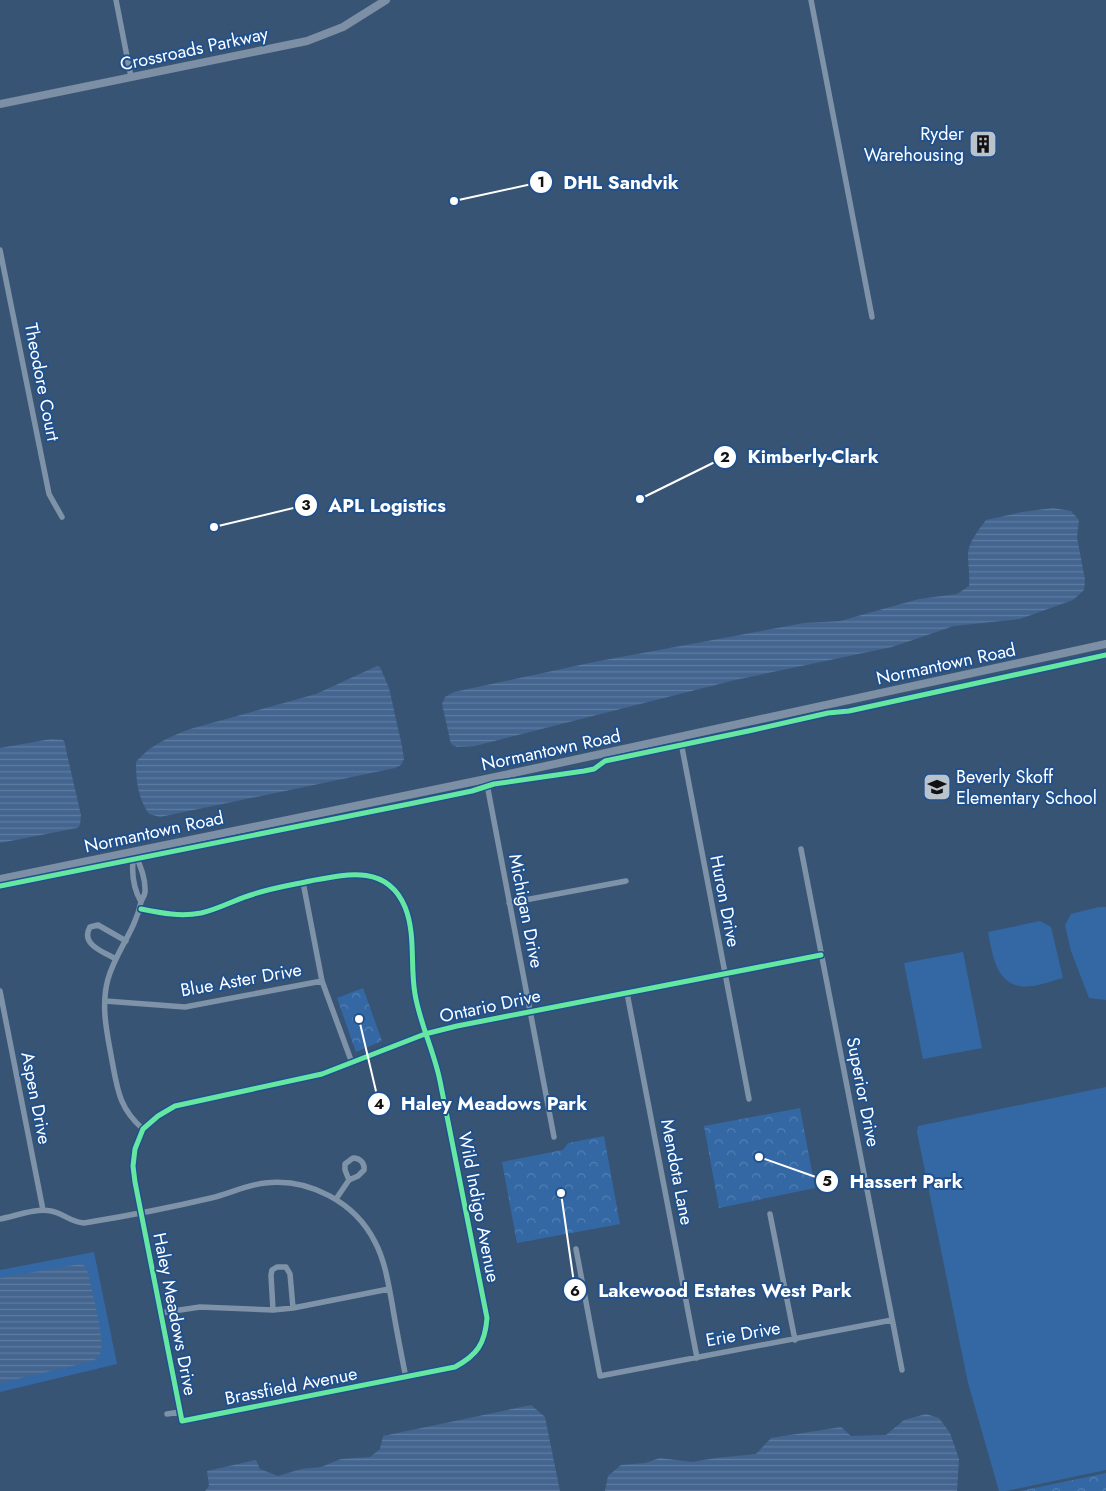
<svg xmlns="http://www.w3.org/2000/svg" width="1106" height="1491" font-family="Jost,sans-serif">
  <defs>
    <pattern id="park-crowns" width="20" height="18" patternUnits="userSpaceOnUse" patternTransform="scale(1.25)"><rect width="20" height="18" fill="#3468a4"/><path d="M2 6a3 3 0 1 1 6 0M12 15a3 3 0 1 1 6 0" fill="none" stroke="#527fb2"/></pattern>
    <pattern id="water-rules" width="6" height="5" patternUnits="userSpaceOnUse" patternTransform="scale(1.25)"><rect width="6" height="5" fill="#43658f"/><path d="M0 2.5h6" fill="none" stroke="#5f7ca0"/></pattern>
  </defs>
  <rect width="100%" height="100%" fill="#385474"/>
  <path fill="#3468a4" d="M1099,907h7v93l-17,-2 -18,-47 -6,-26 6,-11z
    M1040,921l11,6 12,51c-10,2 -20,7 -31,8 -35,5 -39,-29 -44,-54z
    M963,952l19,96 -59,11 -19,-96z
    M1106,1087v383l-100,21h-7l-31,-108 -51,-251 1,-6z
    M94,1252l23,112 -117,28v-122z"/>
  <path fill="url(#park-crowns)" d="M363,988l19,53 -26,11 -19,-54z
    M800,1108l15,80 -96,20 -15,-82z
    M604,1136l16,88 -103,19 -15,-81 61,-12 5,-7z
    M1106,1473v18h-86z"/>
  <path fill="url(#water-rules)" d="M1053,508l18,3 8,9 -2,17 8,43 -1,10 -11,10 -53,19 -66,7 -62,21 -157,33 -260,66 -18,1 -6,-3 -9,-40 3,-7 9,-5 140,-30 210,-39 36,-2 79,-22 38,-5 12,-8c1,-11 -1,-21 -1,-31 0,-13 11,-25 18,-35l36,-8z
    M377,666l3,1 9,21 13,58 2,13 -3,6 -6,3 -235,49 -11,-3c-11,-16 -13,-33 -13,-52 14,-17 33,-25 54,-33l126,-35z
    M51,739l12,1 2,3 1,7 15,65 -1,10 -3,3 -77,15v-95z
    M80,1264l5,2 3,7c4,20 15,57 13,75 0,7 -3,10 -8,13l-93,22v-105z
    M531,1405l14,12 15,74h-355l4,-5 -2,-15 49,-11 4,9 18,7 23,-7 20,-2 20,-8 29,-2 10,-8 3,-13z
    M926,1414l13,4 11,15 9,26 -2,32h-352l3,-15 13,-11 24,-2 15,-5 32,4 24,-4 40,-4 15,-16 70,-11 10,9 35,-1 18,-15z"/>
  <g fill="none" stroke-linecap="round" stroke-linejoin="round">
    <path stroke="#7f93a8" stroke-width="5.5" d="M116,0l15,77
      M811,0l61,317
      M0,250l49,244 13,23
      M680,737l69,362
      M486,779l68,358
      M801,849l101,521
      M134,852c6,12 12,26 11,40 0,3 -3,7 -4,10 -6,29 -25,49 -33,77 -8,29 0,58 5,87 5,27 8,44 30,63
      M134,852c-3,18 -2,34 7,50
      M303,882l19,99 30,82
      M509,903l117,-22
      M141,909c20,4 39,8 60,4 18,-4 35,-14 53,-19 18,-6 37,-9 56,-13 36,-7 77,-17 95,26 11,27 5,59 10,87 5,30 19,57 25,87l47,237c-2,26 -10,37 -32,49l-273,54 -47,-239 -2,-16 2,-17 8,-20 15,-13 17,-10 147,-32 103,-40 32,-8 364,-71
      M116,959c-13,-7 -36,-15 -26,-32l8,-2 28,16
      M0,991l43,219
      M627,993l70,365
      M105,1001l80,6 137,-26
      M336,1199l13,-19 9,-4 6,-6c1,-7 -4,-12 -11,-12l-8,6v6l4,10
      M770,1214l25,126
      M0,1219c16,-3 35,-11 51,-8 12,2 19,11 33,12 43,-7 85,-15 127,-25 18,-4 35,-13 54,-15 44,-5 90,19 110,59 10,19 13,40 17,61 4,25 9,50 14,75
      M576,1249l24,127 292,-56
      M273,1310l-2,-35 1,-5 5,-3h9l4,7 3,34
      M160,1313l40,-6 73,3 20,-2 96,-19
      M167,1414l13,-2"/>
    <path stroke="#7c8fa4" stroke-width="8" d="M0,104l307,-63 36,-14 43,-27
      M0,879l486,-100 620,-135"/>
    <defs>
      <path id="cycleway" d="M0,886l414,-83 58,-12 22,-7 90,-13 10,-2 11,-8 148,-31 75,-17 21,-2 257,-56
        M141,909c20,4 39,8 60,4 18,-4 35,-14 53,-19 18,-6 37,-9 56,-13 36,-7 77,-17 95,26 11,27 5,59 10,87 5,30 19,57 25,87l47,237c-2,26 -10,37 -32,49l-273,54 -47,-239 -2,-16 2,-17 8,-20 15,-13 17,-10 147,-32 103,-40 32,-8 364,-71"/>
    </defs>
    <use href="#cycleway" stroke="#20518d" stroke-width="8"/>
    <use href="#cycleway" stroke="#66e7a1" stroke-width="5"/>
  </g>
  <defs>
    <symbol id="building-square" viewBox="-11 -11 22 22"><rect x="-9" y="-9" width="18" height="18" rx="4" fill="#b9c3ce" stroke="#20518d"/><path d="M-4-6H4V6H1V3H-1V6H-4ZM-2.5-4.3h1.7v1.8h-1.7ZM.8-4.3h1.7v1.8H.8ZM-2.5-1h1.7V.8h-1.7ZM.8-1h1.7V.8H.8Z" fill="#111"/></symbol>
    <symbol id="school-square" viewBox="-11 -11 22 22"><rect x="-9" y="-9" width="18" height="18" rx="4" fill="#b9c3ce" stroke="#20518d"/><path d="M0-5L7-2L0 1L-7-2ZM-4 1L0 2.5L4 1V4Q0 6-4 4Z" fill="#111"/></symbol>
  </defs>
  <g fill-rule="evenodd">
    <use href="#building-square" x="967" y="128" width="32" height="32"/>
    <use href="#school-square" x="921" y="771" width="32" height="32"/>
  </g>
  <g text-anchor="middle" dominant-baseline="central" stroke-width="4" stroke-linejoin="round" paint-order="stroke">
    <g font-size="18" fill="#fff" stroke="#20518d">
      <text transform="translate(194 49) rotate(-12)">Crossroads Parkway</text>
      <text transform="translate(42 382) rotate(79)">Theodore Court</text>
      <text transform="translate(946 664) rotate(-12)">Normantown Road</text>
      <text transform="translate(551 750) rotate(-12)">Normantown Road</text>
      <text transform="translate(154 832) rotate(-12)">Normantown Road</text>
      <text transform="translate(725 901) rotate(79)">Huron Drive</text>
      <text transform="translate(526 911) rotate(79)">Michigan Drive</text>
      <text transform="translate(241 980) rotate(-10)">Blue Aster Drive</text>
      <text transform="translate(490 1006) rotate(-12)">Ontario Drive</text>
      <text transform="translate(863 1092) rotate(79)">Superior Drive</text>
      <text transform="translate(36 1098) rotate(79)">Aspen Drive</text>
      <text transform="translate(677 1172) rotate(79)">Mendota Lane</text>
      <text transform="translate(479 1207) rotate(79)">Wild Indigo Avenue</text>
      <text transform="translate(175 1314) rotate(79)">Haley Meadows Drive</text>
      <text transform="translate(743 1334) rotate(-10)">Erie Drive</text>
      <text transform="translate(291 1386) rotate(-11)">Brassfield Avenue</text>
    </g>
    <g font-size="18" fill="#fff" stroke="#20518d" text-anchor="end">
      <text x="964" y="134">Ryder<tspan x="964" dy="21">Warehousing</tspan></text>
      <text x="956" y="777" text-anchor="start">Beverly Skoff<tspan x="956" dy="21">Elementary School</tspan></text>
    </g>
  </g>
  <path fill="none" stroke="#fff" stroke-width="2" d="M454 201L541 182M640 499L725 457M214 527L306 505M359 1019L379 1104M759 1157L827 1181M561 1193L575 1290"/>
  <g fill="#fff" stroke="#20518d" stroke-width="2">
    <circle cx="454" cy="201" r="5"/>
    <circle cx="640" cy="499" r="5"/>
    <circle cx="214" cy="527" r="5"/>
    <circle cx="359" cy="1019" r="5"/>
    <circle cx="759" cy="1157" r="5"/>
    <circle cx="561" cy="1193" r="5"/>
    <circle cx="541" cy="182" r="12"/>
    <circle cx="725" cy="457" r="12"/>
    <circle cx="306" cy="505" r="12"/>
    <circle cx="379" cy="1104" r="12"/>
    <circle cx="827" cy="1181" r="12"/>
    <circle cx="575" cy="1290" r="12"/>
  </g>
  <g font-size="15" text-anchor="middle" font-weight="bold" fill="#111">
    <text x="541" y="187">1</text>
    <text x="725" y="462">2</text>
    <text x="306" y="510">3</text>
    <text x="379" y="1109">4</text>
    <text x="827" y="1186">5</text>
    <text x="575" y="1296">6</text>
  </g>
  <g font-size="19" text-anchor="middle" font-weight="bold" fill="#fff" stroke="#20518d" stroke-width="4" stroke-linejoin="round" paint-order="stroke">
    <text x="621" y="189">DHL Sandvik</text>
    <text x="813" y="463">Kimberly-Clark</text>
    <text x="387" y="512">APL Logistics</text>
    <text x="494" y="1110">Haley Meadows Park</text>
    <text x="906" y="1188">Hassert Park</text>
    <text x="725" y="1297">Lakewood Estates West Park</text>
  </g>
</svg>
